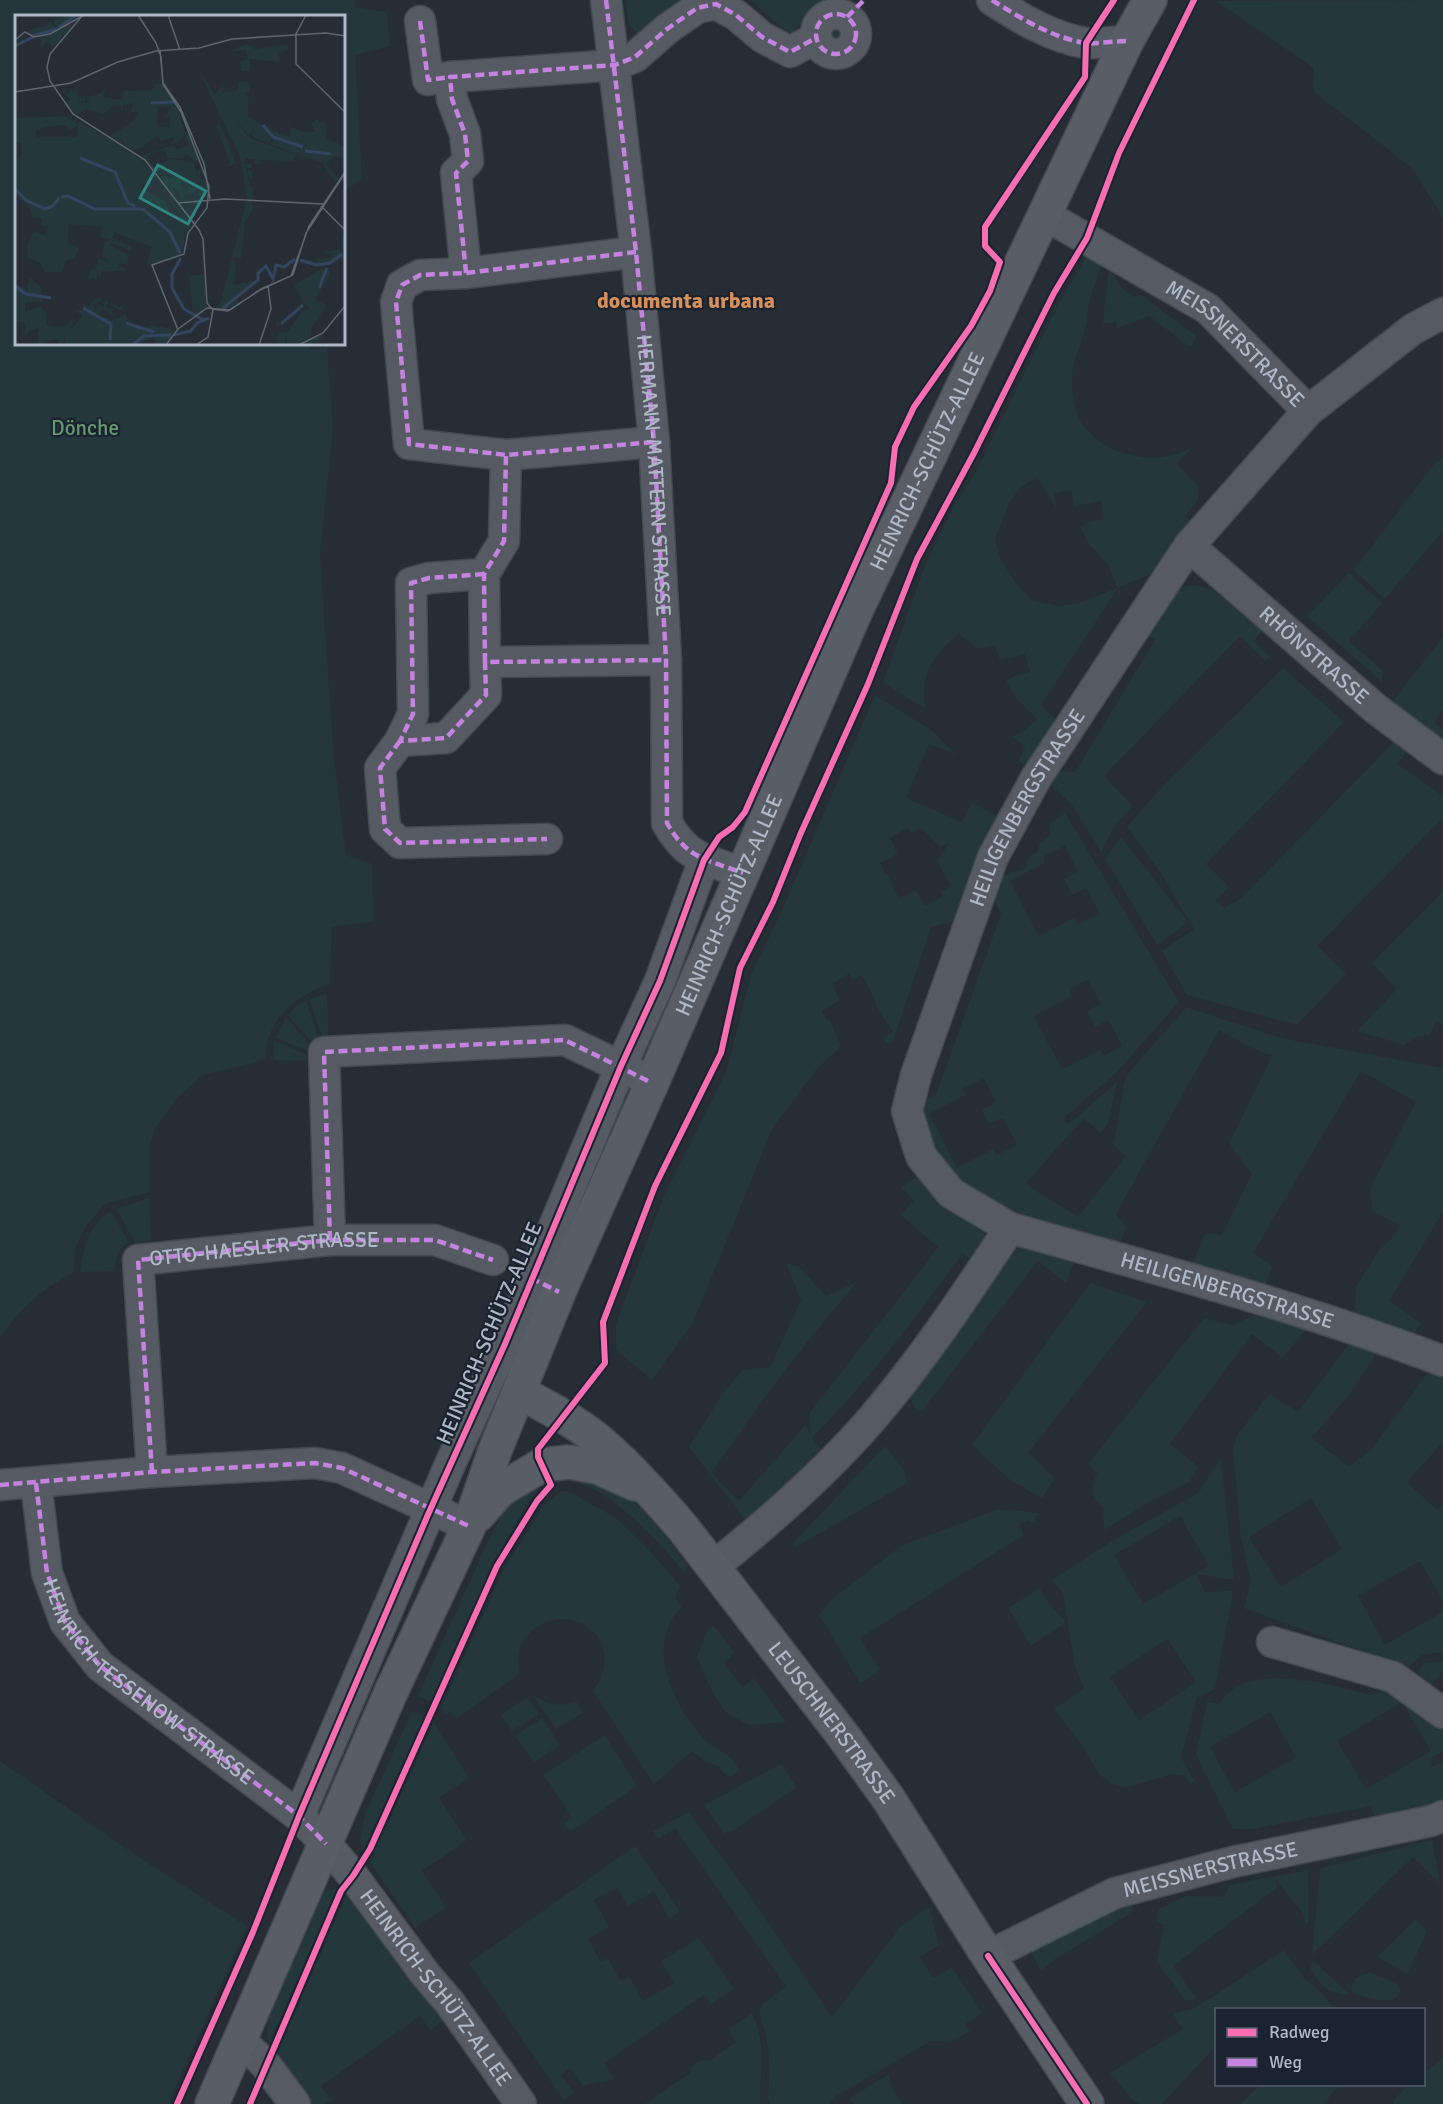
<svg xmlns="http://www.w3.org/2000/svg" width="1443" height="2104" font-family="Signika,sans-serif">
  <rect width="100%" height="100%" fill="#272d34"/>
  <path fill="#24373a" fill-rule="evenodd" d="M0,0h355v7l32,5 3,34 -35,9 7,124 -18,12v-175h-328v328h293l2,6 16,-3 6,80 -13,129 14,204 12,95 26,9 2,57 -42,6 -2,56c-27,12 -51,24 -61,54 -3,7 -3,16 -3,23l-63,15 -26,23 -22,31 -6,18v45l-44,12 -19,22 -11,22 -1,24c-34,19 -52,34 -74,66z
    M626,0h63l-46,42 -15,-20z
    M751,0h74l-35,35z
    M1443,0v218l-31,-50 -99,-77 1,-23 -98,-67z
    M816 34a20 20 0 1 1 40 0a20 20 0 1 1-40 0Z
    M1088,254l15,5c-4,14 -10,29 -14,44 -2,9 -1,18 -4,27 -4,13 -10,26 -12,40 -5,37 9,68 45,81 27,10 49,9 75,-4l-16,17 21,22v14l-13,16 11,10 -47,49 -31,13 -77,117 17,16 -30,45 -10,-4 7,-16 -13,-9 12,-6 13,-12 -21,-21 -10,-17 10,-6 14,-3 -5,-18 -25,6 -5,-15 -17,4 -19,-15c-25,20 -41,42 -33,75l-43,-26 42,-118 29,-59 23,-37 83,-168zM1037,477l20,32 -3,-15 17,-4 3,16 27,-5 3,18 -13,2 -11,6 9,17 20,22 8,22 -38,15 -20,3 -25,-5 -17,-16 -16,-25 -6,-21 14,-36 10,-14z
    M1109,265l11,21 12,11 9,-2 55,41 -2,7 -4,4 -41,-31 -32,13 -1,-7 -13,2z
    M1443,458v73l-58,68 -31,-29 80,-106z
    M1349,573l33,30 -33,38 33,29v12l-75,-66z
    M1189,585l11,1 13,4 49,41 -8,10 16,16 -5,4 -25,-25 -136,140 29,30 -17,18 -15,28 -29,-47 -22,-21 6,-13 19,1 80,-132 -12,-8 35,-43z
    M1443,637v74l-9,11 9,7v15l-52,-41z
    M1283,668l61,54 -138,142 23,23 -14,14 10,7 17,-11 153,-156 12,10 -10,13 46,32v22l-126,128 29,28 -49,51 -110,-30 -25,-44 32,-22 -34,-57 -33,-45 34,-39z
    M875,695l56,35 26,25 -28,-11 -23,54 56,24 9,-19 29,14 -24,65 -11,5 -13,35 -21,5 -39,117 -6,-1 -3,-5 10,-6 -18,-27v-5l-13,-25 -9,5 -4,-6 -17,10 8,16 -18,11 6,10h2l11,25 -25,24 -44,59 -79,194 -41,57 -36,-30v-26l49,-131 61,-121 26,-100 30,-62zM907,828l4,5 10,-5 19,19 9,-4 -12,18 14,25 -10,6 2,4 -18,10 -9,-16 -17,9 -11,-25 -2,1 -6,-12 18,-9 -8,-16z
    M1065,813l114,189 -62,70 -53,46 5,6 48,-42 -9,42 -8,9 -16,-15 -58,65c16,14 35,22 52,34l48,-61 -13,-11 13,-69 60,-69 95,31 162,30v144l-54,89 32,22 -8,13 -59,-20 2,-29 23,-37 13,-12 8,-13 -27,-13 -3,-24 46,-86 -55,-31 -108,182 20,13 -8,18 -73,-19 14,-32 16,2 30,-61 -23,-31 43,-87 -20,-8 -33,-18 -103,184 11,13 -10,19 -112,-32 -48,-30 -28,-39 -8,-36 3,-8 12,-6 65,-181 -8,-16 11,-23 20,-6 6,-13 7,-4 2,-7 11,-11 -1,-9zM1065,846l13,25 -14,8 8,16 14,-7 14,26 -22,10 -4,-6 -35,18 -29,-55 35,-18 -2,-6zM1088,980l13,23 -14,9 8,15 14,-7 13,26 -18,10 -4,-6 -38,19 -28,-53 38,-20 -3,-7zM984,1078l12,24 -15,7 8,15 14,-6 14,27 -20,10 -4,-6 -36,19 -28,-54 36,-19 -3,-6z
    M1121,837l67,85 -31,23 -52,-86z
    M1443,892v133l-7,-4 -6,14 -14,2 -12,8 -47,-14 40,-42 -25,-26z
    M327,994l1,42 -5,3 -14,-40z
    M306,1001l13,39 -6,4 -25,-29 8,-9z
    M286,1017l24,28 -2,6 -33,-13z
    M274,1041l32,13v7l-33,-1z
    M916,1177l65,55 9,3 -13,25 -11,-3 -3,-4c-47,64 -95,129 -151,185l8,11 -60,62 -14,10 -57,-74 34,-54 20,-23 27,-3 31,-67 -15,-37 12,3 28,30 31,-14 -45,54 -38,49 -63,88 28,28 67,-77 5,12 -2,-22c42,-56 87,-110 129,-167l-38,-33 14,-13 -13,-14z
    M149,1198l2,42 -15,4 -20,-35z
    M111,1211l18,31c-11,7 -12,17 -15,29l-34,1c2,-22 10,-49 31,-61z
    M1018,1247l56,16 -8,20 -28,-22 -116,150 -8,-4 -5,-13z
    M1090,1283l57,19 -119,151 27,25 -13,20 -32,-18 -38,-35z
    M1255,1315l54,10 -26,33 -31,-24 -82,110 29,23 -10,15 -40,20 -45,28 -1,-23c-14,-11 -12,-19 -6,-34l-9,-9 116,-146 28,7z
    M1350,1342l26,10 -2,5 -28,42 -35,39 38,28 21,-15 62,-84 11,7v68l-36,40 30,28 6,-6v98l-23,-41 -62,35 27,49 58,-33v40l-21,3 -16,14 -49,-20 -113,-41 7,-26 -10,-44 -8,-88 3,-13 33,-43 29,18zM1311,1498l31,51 -61,38 -32,-50z
    M885,1446l19,24 3,13 -111,64 -5,-2z
    M1221,1458l13,122 -38,-6 9,18 28,-1 -18,98 -18,9 -16,59 14,25 -4,2 -6,-8 -13,-2 -37,11 -12,2 -11,-3 -12,-9 -19,-31 -27,-35 30,-20 -9,-23 -12,-72 -11,-14 60,-39 86,-48zM1180,1516l29,50 -66,38 -29,-49zM1167,1639l29,43 -57,38 -29,-43z
    M573,1472c15,7 32,13 47,21 26,14 50,48 67,72l-2,8c-27,-31 -53,-61 -88,-82 -11,-6 -23,-10 -34,-15z
    M534,1480l4,11 -8,8 -36,65 -61,138 -15,-6 69,-153 16,-31 11,-18z
    M561,1491h6l48,26 33,32 32,37 -5,13 3,1 4,7c-39,39 -8,99 23,133 8,8 19,11 27,19 3,3 5,7 8,11l-9,7 -7,-3 -5,-7 -13,-5 -14,-11 -38,33 -61,-93c16,-20 17,-50 -7,-65 -25,-17 -63,-1 -68,30 0,6 1,12 1,18l-63,45 -5,-8 -6,4 -4,-7 63,-139 41,-65z
    M998,1509l40,4 -4,9 -6,-2 -9,4 5,11 -164,103 20,32 -20,13 -41,-68 12,-15 70,-54z
    M1040,1588l10,17 16,17 -35,24 -23,-38z
    M714,1626l21,27 -11,9 18,25 12,-9 32,44 -37,3 -24,-13 -12,-19 -16,-36 11,-28z
    M1443,1661v11l-12,13 -14,-12 7,-10z
    M1279,1678l39,4 53,13 23,-10 49,35v32l-12,6 1,8 11,-4v37l-67,25 -5,-18 -118,23h-20l-37,-74 11,-53 11,2c20,-24 32,-24 61,-26zM1402,1702l29,49 -65,38 -29,-48zM1270,1712l26,45 -61,35 -25,-45z
    M532,1694c18,13 25,12 45,8l6,11 -27,16z
    M527,1697l12,17 -27,17 -11,-16z
    M412,1711l10,4 1,4 -61,135 -2,-13 5,-27z
    M542,1718l18,27 -26,17 -19,-26z
    M434,1723l35,55 -30,20 28,42 -45,31 24,36 -31,21 -45,-66z
    M605,1735l32,51 -67,46 -6,-8 8,-7 -29,-42z
    M0,1761l137,95 110,70 -79,178h-168z
    M781,1764l16,23 -66,45 -2,-1 -5,3 -20,-29z
    M689,1812l57,78 86,127 69,-91 28,-19 10,38 -19,12 13,21 19,-10 31,45 -18,11 5,7 -20,11 -19,-1 -95,55 -6,8h-60l-2,-4c2,-33 3,-55 -9,-87l3,-9 24,-17 -111,-159 -17,11 -5,-8z
    M1432,1840l8,44 -27,-27 -101,98 8,-87z
    M635,1846l45,65 -11,8 -15,-28 -26,15 -11,-18 -23,12 15,27 -21,12 13,23 7,-4 13,23 8,-5 14,25 31,-18 -13,-22 38,-23 35,51 -23,15 -7,-9 -100,68 10,16 -31,7 -13,-18 -9,7 14,18 -11,7 -95,-137z
    M1308,1870l1,51 -3,3 -4,-12 -27,-33 3,8 -105,79 24,33 -11,2 -29,-39 7,-37 -7,-3 1,-13 27,-13 39,1 5,-12z
    M338,1887l-69,157c-4,-15 -1,-27 4,-42l46,-108z
    M346,1896l11,4 89,119 -16,11 -10,-14 -99,70 11,14 -7,4h-13l-36,-48z
    M1131,1905l2,5 -7,6 -72,44 -13,11 -12,-23 81,-41z
    M1415,1920l11,9v4l-18,41 -31,-17z
    M1284,1950l20,28 22,19 6,12 -116,1v36l-54,58h-23l-6,-4 -23,-27 73,-44 -10,-15 22,-6z
    M1313,1960l37,35c-23,-2 -28,-8 -40,-26z
    M1370,1972l29,13 2,7c-9,16 -33,5 -48,2l-2,-6 4,-10z
    M752,2013c16,35 7,56 9,91h-116l45,-31 1,-6 10,-7 8,1 27,-19 -8,-13z
    M1443,2058v46h-49l-1,-3 15,-16 16,-1v-11z
    M889,2074l2,12 11,18h-48l-4,-6z
    M1260,2085v-1l79,1 -15,19h-83z"/>
  <g fill="none" stroke-linecap="round" stroke-linejoin="round">
    <defs>
      <g id="minor">
        <path id="s1" d="M606,0l30,252 18,190 12,218 1,163c21,37 39,36 76,50"/>
        <path d="M992,0c28,18 59,37 93,43 13,1 29,-2 42,-2"/>
        <circle cx="836" cy="34" r="20"/>
        <path d="M420,21l8,59 22,-3"/>
        <path id="s2" d="M1045,215l163,94 100,102"/>
        <path d="M636,252l-170,21 -46,2 -18,10 -6,17 13,142 97,11 148,-13"/>
        <path d="M466,273l-10,-100 12,-12 -3,-27 -13,-35 -2,-22 165,-12 20,-8 32,-28 30,-21 19,-4 20,11 26,22 28,15 26,-14"/>
        <path id="s3" d="M1189,546l187,163 67,50"/>
        <path d="M484,574l-55,4 -18,5 2,131 -13,27 46,-3 40,-43 -1,-33 181,-2"/>
        <path d="M485,662l-1,-88 20,-33 2,-86"/>
        <path d="M400,741l-20,27 5,61 15,14 147,-4"/>
        <path id="s4" d="M1010,1228c146,41 292,79 433,133"/>
        <path d="M330,1240l-6,-188 241,-12 73,35"/>
        <path id="s5" d="M152,1472l-14,-212 192,-20h105l58,20"/>
        <path id="s6" d="M36,1483l11,90 18,49 35,44 199,150 27,28 27,32 73,99 24,28 71,101"/>
        <path d="M0,1485l152,-13 163,-9 27,5 127,58"/>
        <path id="s7" d="M713,1567c56,-45 110,-92 157,-146 52,-60 96,-127 140,-193l-59,-35 -30,-37 -14,-45 9,-36 77,-218 43,-79 153,-232 119,-135 105,-82 30,-16"/>
        <path d="M1272,1642l121,35 50,36"/>
        <path d="M299,1816l152,-354 54,-118 116,-278 39,-85 44,-121"/>
        <path id="s8" d="M988,1956l127,-63 118,-31 198,-41 12,-5"/>
        <path d="M240,2040l25,24 30,40"/>
      </g>
      <g id="major">
        <path id="s9" d="M519,1392c30,16 62,32 87,55 28,25 53,53 77,81l161,209 44,61 100,158 99,148"/>
        <path d="M478,1515l22,-25 42,-25 27,-3 28,5 38,17"/>
        <path id="s10" d="M212,2104l179,-412 78,-166 25,-73 65,-161 93,-209 203,-470 272,-572 23,-41"/>
      </g>
    </defs>
    <use href="#minor" stroke="#44494f" stroke-width="33"/>
    <use href="#major" stroke="#444951" stroke-width="36"/>
    <use href="#minor" stroke="#565b63" stroke-width="30"/>
    <use href="#major" stroke="#595d65" stroke-width="33"/>
    <g stroke="#c483df" stroke-width="4.5" stroke-dasharray="9 4.5" stroke-linecap="butt">
      <path d="M606,0l30,252 18,190 12,218 1,163c21,37 39,36 76,50"/>
      <path d="M992,0c28,18 59,37 93,43 13,1 29,-2 42,-2"/>
      <circle cx="836" cy="34" r="20"/>
      <path d="M847,17l17,-17"/>
      <path d="M420,21l8,59 22,-3"/>
      <path d="M636,252l-170,21 -46,2 -18,10 -6,17 13,142 97,11 148,-13"/>
      <path d="M466,273l-10,-100 12,-12 -3,-27 -13,-35 -2,-22 165,-12 20,-8 32,-28 30,-21 19,-4 20,11 26,22 28,15 26,-14"/>
      <path d="M484,574l-55,4 -18,5 2,131 -13,27 46,-3 40,-43 -1,-33 181,-2"/>
      <path d="M485,662l-1,-88 20,-33 2,-86"/>
      <path d="M400,741l-20,27 5,61 15,14 147,-4"/>
      <path d="M330,1240l-6,-188 241,-12 87,43"/>
      <path d="M531,1278l28,14"/>
      <path d="M152,1472l-14,-212 192,-20h105l58,20"/>
      <path id="s11" d="M36,1483l11,90 18,49 35,44 199,150 27,28"/>
      <path d="M0,1485l152,-13 163,-9 27,5 127,58"/>
    </g>
    <defs>
      <path id="cycleway" d="M988,1956l99,148
        M177,2104l76,-172 46,-116 131,-306 75,-166 116,-278 39,-85 44,-121 15,-23 14,-10 12,-15 146,-329 4,-36 19,-40 57,-81 19,-35 10,-29 -15,-16v-19l100,-150 1,-34 28,-43
        M250,2104l91,-213 12,-15 17,-27 127,-283 40,-65 14,-16 -13,-28v-8l67,-86 -2,-41 52,-136 66,-133 19,-85 33,-66 27,-67 68,-151 49,-125 57,-106 80,-160 33,-55 32,-85 75,-153"/>
    </defs>
    <use href="#cycleway" stroke="#1a232f" stroke-width="10"/>
    <use href="#cycleway" stroke="#f96db3" stroke-width="6"/>
  </g>
  <g text-anchor="middle" dominant-baseline="central" stroke-width="4.5" stroke-linejoin="round" paint-order="stroke">
    <g font-size="21" fill="#afb8c7" stroke="#1a232f">
      <text stroke="none"><textPath href="#s2" startOffset="231">MEISSNERSTRASSE</textPath></text>
      <text stroke="none"><textPath href="#s10" startOffset="1792">HEINRICH-SCHÜTZ-ALLEE</textPath></text>
      <text stroke="none"><textPath href="#s1" startOffset="478">HERMANN-MATTERN-STRASSE</textPath></text>
      <text stroke="none"><textPath href="#s3" startOffset="166">RHÖNSTRASSE</textPath></text>
      <text stroke="none"><textPath href="#s7" startOffset="944">HEILIGENBERGSTRASSE</textPath></text>
      <text stroke="none"><textPath href="#s10" startOffset="1306">HEINRICH-SCHÜTZ-ALLEE</textPath></text>
      <text stroke="none"><textPath href="#s5" startOffset="339">OTTO-HAESLER-STRASSE</textPath></text>
      <text stroke="none"><textPath href="#s4" startOffset="226">HEILIGENBERGSTRASSE</textPath></text>
      <text transform="translate(489 1333) rotate(-67)">HEINRICH-SCHÜTZ-ALLEE</text>
      <text stroke="none"><textPath href="#s11" startOffset="243">HEINRICH-TESSENOW-STRASSE</textPath></text>
      <text stroke="none"><textPath href="#s9" startOffset="460">LEUSCHNERSTRASSE</textPath></text>
      <text stroke="none"><textPath href="#s8" startOffset="240">MEISSNERSTRASSE</textPath></text>
      <text stroke="none"><textPath href="#s6" startOffset="668">HEINRICH-SCHÜTZ-ALLEE</textPath></text>
    </g>
    <g font-size="21" fill="#669871" stroke="#1a232f">
      <text x="85" y="428">Dönche</text>
    </g>
    <g font-size="22" font-weight="bold" fill="#d7905a" stroke="#1a232f">
      <text x="686" y="300">documenta urbana</text>
    </g>
  </g>
  <g transform="translate(15 15)">
    <rect width="330" height="330" fill="#272d34"/>
    <path d="M43,0h19l-3,7h-7l-8,7 16,-6 -10,12 -4,-2 2,4 -10,10 -6,-6 -6,8 -1,-11 16,-7 -17,6 -12,-5 24,-10 7,9 -5,-9zM231,29l9,5 33,-4 1,4 -10,4 1,9 -30,-3v12h-9l-1,-9 8,-3 -2,-9 -19,2zM182,52l18,27 8,-9 1,5 -4,2 18,-1v-9l10,-1 2,10 -6,4h5l-1,22 37,19h6l-2,-9 2,-9 -1,9 15,5h10l-4,-8 7,-6 1,5 6,-1 2,17 18,7v12l-11,-2 -8,8 13,15 -4,3 -13,-19 -52,-19 4,-3 -2,-2 -4,4 -16,-7 2,-10 -4,10 -18,-18 18,20 63,23 -17,-5 -3,5 -33,-1 -1,4 -7,-1 6,-3 -12,-2 -2,5 8,1v4h-6l2,6v-5l3,3 2,-3 -1,10 -4,-3 1,10 4,1v12h-6l-7,-42zM146,64l16,26 8,30 12,-5 -7,7 11,22 -5,3 -9,-8 -4,4h-16l-1,-6 -10,-1 -9,6 7,10 18,-8 13,1 -1,3 5,-3 -2,4 6,-3 6,19 -3,5 4,1 -3,-16h4l3,5 -4,-3v7l7,-2v21l-9,-2 1,-7 -10,6 -4,-8 3,2v-3l-5,-6 2,5 -6,-2 8,10 2,6 -6,-9 1,10h-3l-1,-8 -7,-5 5,13 -19,-24 8,1 3,7 -2,-5 5,-3 3,5 -2,-6 -4,1 -2,-8 -13,4 -14,-17 33,-10 2,4 6,-1 6,-3 -3,-9 -11,8 -7,-2h7l1,-5 -14,4 -3,-6 -17,13 -8,2 -23,-14 24,-15 4,-9h-7l3,-9 -11,2 -2,10v-10l-9,1 -8,8 -18,-5 -9,6 -13,-11 5,-5 -6,-8 2,-2 1,5 4,-1v-5l3,5 2,-5 1,5 2,-7v10l4,3 3,-3v5l-7,2 11,-1 -3,-5 14,-3 6,-8 -3,11 20,3v-9l29,-1 3,-6h6zM157,91l-7,10 4,1 1,10h-12l-1,-20zM57,101v6l4,-4 1,7 2,-4 51,29 24,23 -5,11 -5,-1 -3,5 24,13 8,18 14,-3 6,9 -7,8 -5,23 -34,9 4,-18 -37,-15 -1,6 18,9 -1,4 -19,-8v3l18,9 -2,10 -8,-2 -1,7 3,-5 5,6h-24l-2,7 -2,-4 -1,4 -10,2 4,-11 4,2 3,-13 10,5 1,-4 -7,-3 3,-15 7,-1 -12,-3 2,-10 -33,-3 -1,19 11,6 -5,10 -8,2 -4,11h-17l-6,-10 -12,-5 -2,15 3,-29 6,-12 12,5 1,-10 -6,-1 1,-7h-9l-5,-13 -13,-9v-38l8,-3 -2,-11 -6,-2v-24zM51,110l3,5 9,-4 -1,11h-40l-1,-6 8,-4zM205,109l10,23 6,17 -12,3 6,-4 -14,-37zM231,185l6,1 1,8 -8,14 -4,35h-9zM325,213v19l2,7v-18h3v36l-3,-11 -29,5 -14,-6 16,5 2,-6 13,-1 3,-4 -11,-1 18,-4zM217,244l4,3 -2,23 25,-5 -21,16v8l-6,4h-13zM287,253l8,5 19,-5 1,8 -16,24 13,5 -16,23v9l13,-1 -11,9h-26l-1,-10 -1,10h-9l2,-12 6,-1 -4,-6 -3,2 -1,-8 10,14 16,-23 9,-2 -7,-5 -10,-19 22,-13 -9,1zM190,259l1,35 -8,8 -5,-4 -4,-37zM15,262l11,10 2,14 -18,2v9l15,-6 7,8 -1,11 16,3 13,-10 -4,12 11,-15 -7,-5h8l1,-5 4,1 11,-9 5,3 -11,4 2,7 4,-6 5,2 1,-7 14,7 4,-4v6l-5,1 -10,-8 -3,6 8,1 -1,6 -9,-6 -3,5 -4,-1 7,6 2,-3 7,4 11,-4 2,-6 2,13 12,5 13,-3 25,5 -11,15h-20l11,-2 -4,-6 -16,8h-72v-10l-2,10h-5l1,-7 -21,7v-17l-12,5 -1,12v-12l-10,4 10,-5v-8l-10,3 10,-5 -10,1v-39l12,6z" fill="#24373a" fill-rule="evenodd"/>
    <path fill="none" stroke="#33455e" stroke-width="3" d="M43,13l18,-13M18,21l24,-7M0,31l18,-9M136,88l23,-1M248,110l10,12 30,10M290,136l26,3M65,143l35,14 13,31 7,3M0,174l11,11 19,9 8,-3 6,-8M46,182l7,-1 27,13h48l27,23 10,21M166,243l-9,16v14l12,21 21,12M285,245l17,5 13,-2 12,-9M0,271l11,8 25,4M304,273l8,-20M68,293l28,16 -1,16M208,293l35,-28v-7l8,-7 7,13 3,-14 8,2 11,-8M111,308l28,9M266,309l22,-19M159,320l17,-4 6,-8 12,-5M117,330l12,-9 27,-1"/>
    <path fill="none" stroke="#5d656f" stroke-width="1.5" d="M68,0l-33,39 -3,13 3,14 23,33 72,46 54,70 4,9 4,64 5,6 16,2 32,-21 33,-15 13,-42 39,-60M123,0l18,28 5,14 2,27 18,28 28,74 -2,22 -19,25 -4,21 -32,11 26,65M153,0l12,35M291,0l-10,19v30l49,48M0,25l10,-8 9,5 16,-3 34,-19M145,35l3,33 17,24 24,57 6,35M0,77l56,-9 47,-21 38,-11 43,-3 33,-9 94,-6 19,3M163,188l47,-4 98,5M306,191l24,24M151,330l12,-16 29,-21 23,2 31,-21 30,-13 18,-50 36,-54M181,330l12,-8 5,-27M244,330l12,-36 -3,-24M284,330l24,-12 22,-27"/>
    <path fill="#2f8380" fill-opacity="0.15" stroke="#2f8380" stroke-width="3" d="M143,150l48,26 -18,33 -48,-26z"/>
    <rect width="330" height="330" fill="none" stroke="#afb8c7" stroke-width="3"/>
  </g>
  <rect x="1215" y="2008" width="210" height="78" fill="#1a232f" stroke="#565f6c" stroke-width="1.5"/>
  <rect x="1227" y="2028" width="30" height="9" fill="#f96db3" stroke="#565f6c" stroke-width="1.5"/>
  <text x="1269" y="2038" font-size="18" fill="#afb8c7">Radweg</text>
  <rect x="1227" y="2058" width="30" height="9" fill="#c483df" stroke="#565f6c" stroke-width="1.5"/>
  <text x="1269" y="2068" font-size="18" fill="#afb8c7">Weg</text>
</svg>
